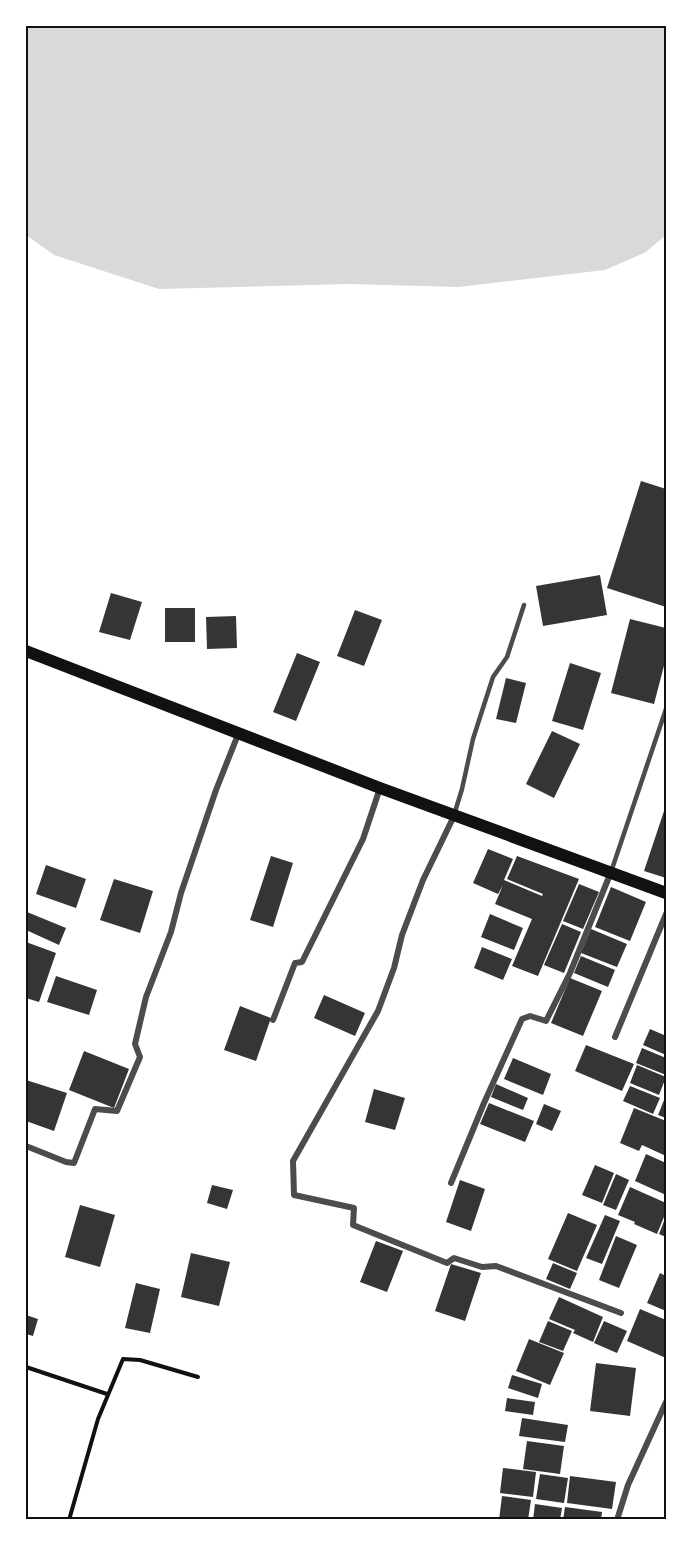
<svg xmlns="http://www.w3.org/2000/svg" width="692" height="1545" font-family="Signika,sans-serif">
  <rect width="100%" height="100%" fill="#fff"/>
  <path fill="#d9d9d9" d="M26,26h640v209l-20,17 -41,18 -147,17 -108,-3 -191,5 -105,-34 -28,-20z"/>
  <path fill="#353535" d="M641,481l25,8v118l-59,-19z
    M600,575l7,40 -64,11 -7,-40z
    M111,593l31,9 -12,38 -31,-8z
    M165,608h30v34h-30z
    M355,610l27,10 -18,46 -27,-10z
    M236,616l1,32 -30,1 -1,-32z
    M630,619l36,9v30l-12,46 -43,-11z
    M297,653l23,9 -24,59 -23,-9z
    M570,663l31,10 -18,57 -31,-9z
    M506,678l20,5 -10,40 -20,-4z
    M552,731l28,13 -26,54 -28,-14z
    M666,805v73l-22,-7z
    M488,849l25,10 -9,21 38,16 1,-2 -36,-15 10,-23 62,23 -41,97 -26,-10 20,-47 -37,-15 8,-19 -5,9 -25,-11z
    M271,856l22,7 -20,64 -23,-7z
    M46,865l40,14 -10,29 -40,-14z
    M114,879l39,12 -13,42 -40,-13z
    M579,884l20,8 -16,37 -20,-8z
    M611,887l35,15 -16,39 -35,-14z
    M27,912l39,16 -7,17 -33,-15z
    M490,914l33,14 -9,22 -33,-13z
    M562,924l19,8 -17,41 -20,-8z
    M591,929l36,15 -10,23 -36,-14z
    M26,942l30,11 -17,49 -13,-4z
    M482,947l30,12 -9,21 -29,-12z
    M581,956l34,14 -7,17 -34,-14z
    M56,976l41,14 -8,25 -42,-13z
    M570,978l32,13 -19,45 -32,-13z
    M324,995l41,18 -10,23 -41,-18z
    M240,1006l31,12 -15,43 -32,-11z
    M666,1028v27l-23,-10 7,-16 14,6z
    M586,1045l48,19 -12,27 -47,-20z
    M642,1048l24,10v17l-30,-12z
    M84,1051l45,18 -15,39 -45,-18z
    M513,1058l38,16 -8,21 -39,-16z
    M637,1065l29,12 -7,18 -29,-12z
    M26,1080l41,13 -13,38 -28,-10z
    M496,1084l32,14 -5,12 -32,-13z
    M630,1086l30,12 -7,16 -30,-13z
    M374,1089l31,9 -10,32 -30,-8z
    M666,1095v23l-8,-3z
    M489,1103l45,18 -9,21 -45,-18z
    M544,1104l17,7 -9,20 -16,-7z
    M634,1108l32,13v35l-24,-11 -3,6 -19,-8z
    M646,1154l20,9v32l-31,-14z
    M595,1165l19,8 -12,30 -20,-8z
    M616,1174l13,6 -13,30 -13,-5z
    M460,1180l25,9 -14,42 -25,-9z
    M212,1185l21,5 -6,19 -20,-6z
    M630,1187l36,16v9l-9,22 -23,-10 1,-2 -17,-7z
    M80,1205l35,10 -15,52 -35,-10z
    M568,1213l29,12 -20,46 -29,-12z
    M605,1215l15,6 -18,43 -16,-6z
    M666,1216v21l-7,-3z
    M616,1236l21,9 -18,43 -20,-8z
    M376,1241l27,10 -16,41 -27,-10z
    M191,1253l39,9 -11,44 -38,-9z
    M553,1263l24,10 -7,16 -24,-10z
    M451,1264l30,9 -16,48 -30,-10z
    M660,1273l6,3v35l-19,-8z
    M136,1283l24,6 -10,44 -25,-5z
    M559,1297l44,20 -10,25 -20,-9 2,-3 -26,-11z
    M640,1309l26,11v38l-39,-17z
    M26,1315l12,4 -5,17 -7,-2z
    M548,1321l24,10 -9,20 -24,-9z
    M604,1321l23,10 -10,22 -23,-10z
    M529,1339l35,14 -14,32 -34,-14z
    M596,1363l40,5 -6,48 -40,-5z
    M512,1375l30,9 -4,14 -30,-10z
    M507,1398l28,4 -2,13 -28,-4z
    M522,1418l46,7 -3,17 -46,-6z
    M527,1441l37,5 -4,28 -37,-5z
    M503,1468l33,4 -3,25 -33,-4z
    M540,1474l28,4 -4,25 -28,-4z
    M570,1476l46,6 -4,27 -45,-6z
    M502,1496l29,4 -3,20h-29z
    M535,1504l27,4 -2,12h-27z
    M565,1507l37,5 -1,8h-38z"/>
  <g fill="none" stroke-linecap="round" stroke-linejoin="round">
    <path stroke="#111" stroke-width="4" d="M26,1367l81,27
      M69,1520l29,-101 25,-60 17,1 58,17"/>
    <path stroke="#4c4c4c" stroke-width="4.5" d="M454,815l8,-26 11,-50 20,-62 14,-20 17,-52
      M611,872l55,-163"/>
    <path stroke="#4c4c4c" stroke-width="6" d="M454,816l-31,64 -21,55 -8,33 -16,43 -85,150 1,34 60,13 -1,17 94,38 7,-5 28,9 14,-1 125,47
      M273,1020l22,-57 7,-1 61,-123 17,-51
      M615,1037l51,-123
      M26,1146l40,16 8,1 21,-54 22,2 23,-54 -5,-13 11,-47 25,-65 10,-39 35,-103 23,-58
      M451,1183l33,-80 38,-84 8,-3 16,5 24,-48 41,-101
      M617,1520l11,-35 38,-83"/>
    <path stroke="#111" stroke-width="12" d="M26,651l354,137 286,105"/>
  </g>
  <rect width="692" height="1545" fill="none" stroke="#ffffff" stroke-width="54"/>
  <rect x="27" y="27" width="638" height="1491" fill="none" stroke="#111" stroke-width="2"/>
</svg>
